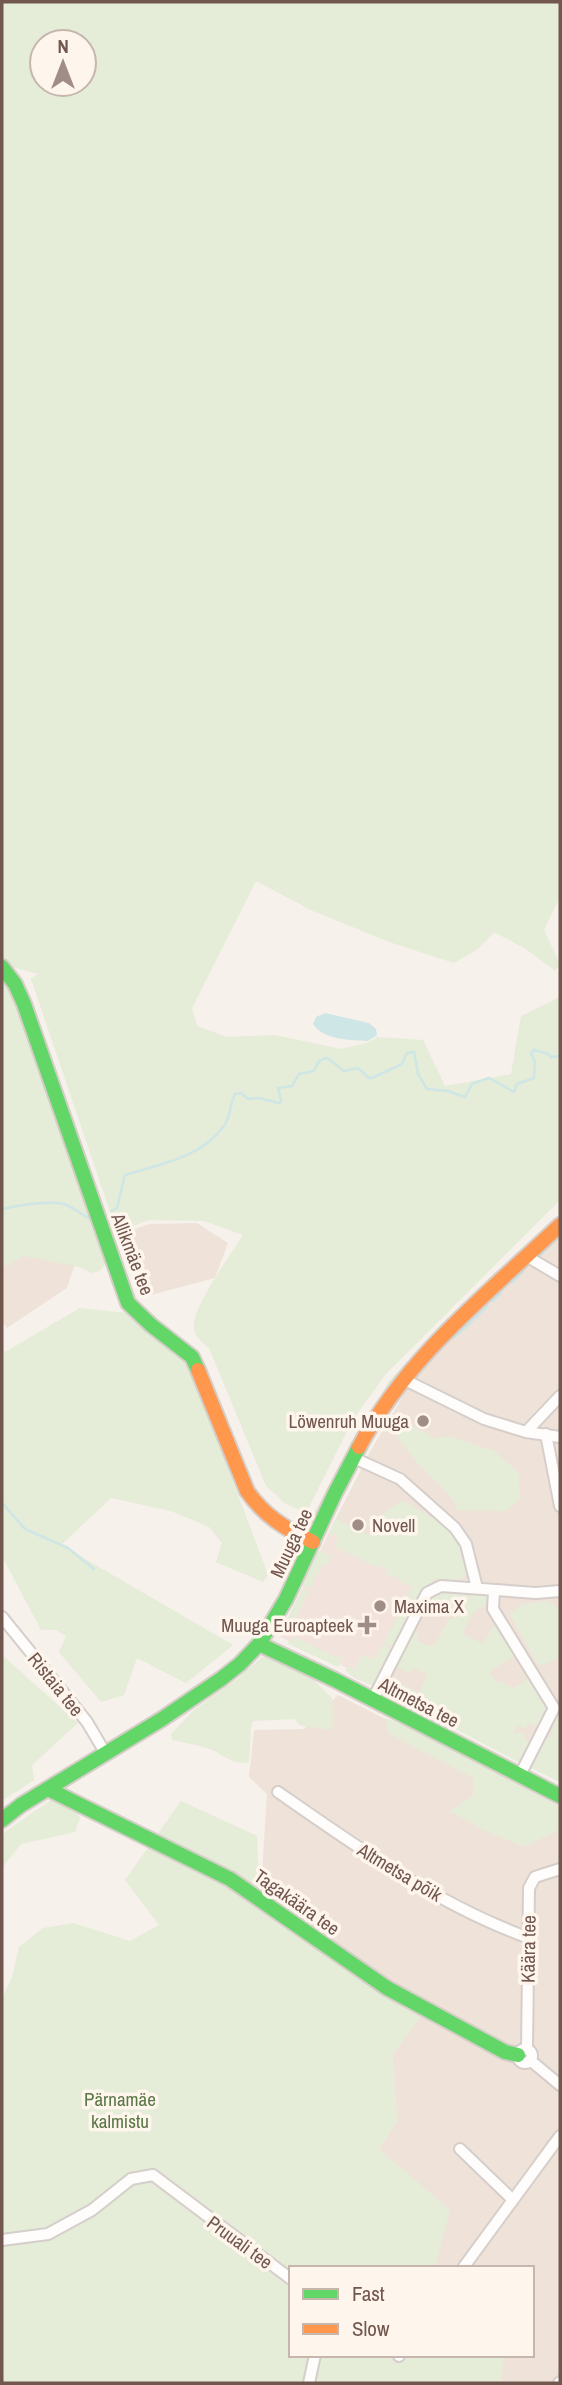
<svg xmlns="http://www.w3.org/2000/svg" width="562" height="2385" font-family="'Archivo Narrow',sans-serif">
  <rect width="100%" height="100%" fill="#f6f1eb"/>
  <path fill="#efe3d9" d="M197,1223l31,20 -13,35 -72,19 -23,-63 29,-10z
    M560,1235v540l-175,-89 47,-91 5,-3 -11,-13 -97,-47 42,-82 38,-64 26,-32z
    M19,1255l56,9 -8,24 -60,40 -5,-7v-53z
    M338,1695l222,112v576h-139l-43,-28h154v-87h-241l-35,-20 123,-99 18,-28 -5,-66 29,-39 -161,-110 7,-112 -18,-17 5,-47 50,-1z"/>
  <path fill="#f3e3dd" d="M329,1532l88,43 5,12 -40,78 -20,-10 -8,16 -74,-34z"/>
  <path fill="#e5ecd7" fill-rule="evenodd" d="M2,2h558v895l-16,33 16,34 -5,7 -29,-22 -32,-17 -16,17 -24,14 -62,-20 -79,-32 -57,-30 -64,127 5,18 30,11 48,-2 66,14 29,-7 7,-5 46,3 22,46 66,-12 10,-58 39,-19v203l-174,174 -34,47 -46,92 -20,-9 -20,-18 -57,-138c-7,-6 -15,-12 -15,-22 -2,-18 38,-73 49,-91l-39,-14 -55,-1 -32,12 -86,-253 7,-5 -36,-10zM42,42h42v42h-42z
    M2,975l14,23 90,265 -6,8 -8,2 -13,-6 -55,-11 -22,12z
    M528,1244l3,2 -102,97 -118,185 -7,2 85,-149 50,-53z
    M80,1308l56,6 46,31 86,230 -5,7 -47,-20 6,-19 -13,-16 -38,-16 -60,-13 -50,47 172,100 -47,38 -49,-25 -13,37 -23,7 -42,-50 7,-16 -10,-6h-15l-39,-74v-207l3,3z
    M403,1420l32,19 14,-3 45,15 25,22 1,26 -14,12 -49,-1 -8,-16 -29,-28 -30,-38z
    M402,1501c20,10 47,24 58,45 5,8 5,18 6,28l-6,6h-27l-38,68 -11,-5 28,-56 -27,-14 2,-4 -7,-3 -2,2 -43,-21 3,-10 -9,-5 7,-13 33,16 17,-24z
    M319,1551l12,5 -2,10 -6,-3 -13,26 -9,-4 -25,46 39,-78z
    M302,1588l7,4 -20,40h-8z
    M437,1590l49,4 2,7 -4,5 -11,6 -11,22 21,10 9,-16 6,-5 19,31 -28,18 7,11 6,-3 4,6 3,-2 3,4 10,-4 3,-5 9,1 11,18 3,11 -9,18 -11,-4 -3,6 -8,-4 -4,8h9l6,9 6,-11 3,3 -15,30 -140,-74 8,-13 29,16 8,-18 -13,-7 -3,6 -16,-8 16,-36 8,3 -3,7 13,6 6,-1 12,-23 3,-4 4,1 5,-12 -10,-4 -3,7 -12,6 -13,-6 6,-12z
    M547,1601l13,9v48l-21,8 -29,-51 13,-11z
    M296,1637l41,21 5,-5 1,4 -5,10 -51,-24z
    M383,1644l12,6 -19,37 -22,-9 -9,-8 3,-4 7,3 7,-14 11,5z
    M2,1655l76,68 -46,42 2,15 -32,21z
    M262,1657h5l47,23 18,18 1,25 -3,7 -29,-4 -7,-7 -41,2 -2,7 -2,34c-17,3 -23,-6 -37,-12 -12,-5 -27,-7 -40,-10l-1,-6 23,-24 44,-32z
    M560,1701v81l-33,-16 20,-37 4,-1 -5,11 5,-4z
    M386,1718l43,18 131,71v23l-37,17 -43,-19 -30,-17 23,-15v-18l-85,-45z
    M54,1798l22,14 4,6 -5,14 -54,12 -19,24v-32l4,-5z
    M181,1801l76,35 3,70 161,110 -29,39 5,66 -18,28 71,61 -15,58h-144v87h213l-3,28h-499v-385l10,-21 7,-30 24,-19 30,-5 57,18 29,-16 -34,-45z"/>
  <path fill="#cee6e5" d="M325,1013l44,10 7,6 1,6 -9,6c-17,-1 -45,-1 -55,-17l3,-7z"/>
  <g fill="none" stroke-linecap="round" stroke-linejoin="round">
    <path stroke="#cee6e5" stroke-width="2.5" d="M2,1209c18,-4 43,-9 62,-5 9,3 17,10 25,14
      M111,1211l6,-3 8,-33c35,-11 76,-17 99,-49 6,-8 6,-22 11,-32l6,-1 7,6 11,-1 20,5 2,-2 -3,-13 14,-2 7,-12 15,-3c3,-7 5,-12 13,-13l17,13 14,-3 11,10h3l30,-14 5,-11 7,-1 4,22 9,15 21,2 17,6 7,-13 17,-6 25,14 3,-8 17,-6 1,-16 -4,-9 3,-3 14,4 3,3 9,-1
      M537,1258l23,-22
      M512,1283l11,-11
      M493,1301l8,-8
      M455,1337l33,-31
      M2,1503l23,26 43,19 26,21"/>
    <defs>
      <path id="street" d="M528,1257l32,19
        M403,1379l81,40 42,13 34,5
        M526,1432l34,-36
        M546,1434l14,72
        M354,1458l46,21 55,49 11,16 11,44
        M494,1591l-1,18 61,99 -34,67
        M2,1617l85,105 19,32
        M373,1699l54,-106 14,-7 95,7 24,-2
        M278,1792c79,55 160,113 251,146
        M527,2049l2,-161 6,-11 25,-8
        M518 2056a7 7 0 1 1 14 0a7 7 0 1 1-14 0Z
        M530,2060l30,25
        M460,2149l53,51
        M2,2240l46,-6 44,-24 39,-31 22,-4 138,104
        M463,2268l97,-132
        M399,2356v-1
        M309,2383l6,-28
        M559,2383l1,-1"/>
      <path id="fast" d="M2,967l13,17 9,20 104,299 23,22 41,32 6,13
        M259,1644l76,36 225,116
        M48,1789l182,90 157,109 118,64 13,3
        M2,1820l19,-15 141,-86 59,-40 19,-15 19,-20 27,-45 49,-106 24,-46"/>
      <path id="slow" d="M198,1370l49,121c17,25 39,38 66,51
        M359,1447c47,-89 128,-153 201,-222"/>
    </defs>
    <use href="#street" stroke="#d5ceca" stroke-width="14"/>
    <use href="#fast" stroke="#d5cdc8" stroke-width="18"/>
    <use href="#slow" stroke="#d5cdc8" stroke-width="18"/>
    <use href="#street" stroke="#fefdfc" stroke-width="10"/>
    <use href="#fast" stroke="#63d668" stroke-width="14"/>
    <use href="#slow" stroke="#ff974d" stroke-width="14"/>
  </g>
  <g fill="#a08d85" stroke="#fef5ed" stroke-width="2.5">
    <circle cx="423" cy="1421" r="7"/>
    <circle cx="358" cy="1525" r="7"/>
    <circle cx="380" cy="1606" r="7"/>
    <path d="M363.5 1614.5h7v7h7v7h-7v7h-7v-7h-7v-7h7z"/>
  </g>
  <g text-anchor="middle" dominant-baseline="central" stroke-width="7" stroke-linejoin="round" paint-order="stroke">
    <g font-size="19" fill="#72574e" stroke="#fef5ed">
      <text transform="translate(133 1254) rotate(69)">Allikmäe tee</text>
      <text transform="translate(291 1543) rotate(-65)">Muuga tee</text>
      <text transform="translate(56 1684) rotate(51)">Ristaia tee</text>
      <text transform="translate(419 1702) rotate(27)">Altmetsa tee</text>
      <text transform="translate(400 1872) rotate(31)">Altmetsa põik</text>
      <text transform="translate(297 1902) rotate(35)">Tagakäära tee</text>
      <text transform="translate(528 1949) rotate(-89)">Käära tee</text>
      <text transform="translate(240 2242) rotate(36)">Pruuali tee</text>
    </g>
    <g font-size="19" fill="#72574e" stroke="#fef5ed" text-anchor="end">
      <text x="409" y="1421">Löwenruh Muuga</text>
      <text x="372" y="1525" text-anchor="start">Novell</text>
      <text x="394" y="1606" text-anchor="start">Maxima X</text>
      <text x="353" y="1625">Muuga Euroapteek</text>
    </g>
    <g font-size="19" fill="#5a7846" stroke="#fef5ed">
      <text x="120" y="2099">Pärnamäe<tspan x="120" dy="22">kalmistu</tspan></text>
    </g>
  </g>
  <rect width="562" height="2385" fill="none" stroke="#72574e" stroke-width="7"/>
  <rect x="289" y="2266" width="245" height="91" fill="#fef5ed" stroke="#c6b6ad" stroke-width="2"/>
  <rect x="303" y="2289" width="35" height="10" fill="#63d668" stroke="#c6b6ad" stroke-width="2"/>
  <text x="352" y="2301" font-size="21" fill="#72574e">Fast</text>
  <rect x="303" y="2324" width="35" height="10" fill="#ff974d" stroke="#c6b6ad" stroke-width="2"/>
  <text x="352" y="2336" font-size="21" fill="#72574e">Slow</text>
  <g transform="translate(63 63)"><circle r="33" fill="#fef5ed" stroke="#c6b6ad" stroke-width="2"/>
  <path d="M0-5L12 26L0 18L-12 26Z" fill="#a08d85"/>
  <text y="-10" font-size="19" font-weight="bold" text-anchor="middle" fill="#72574e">N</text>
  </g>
</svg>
